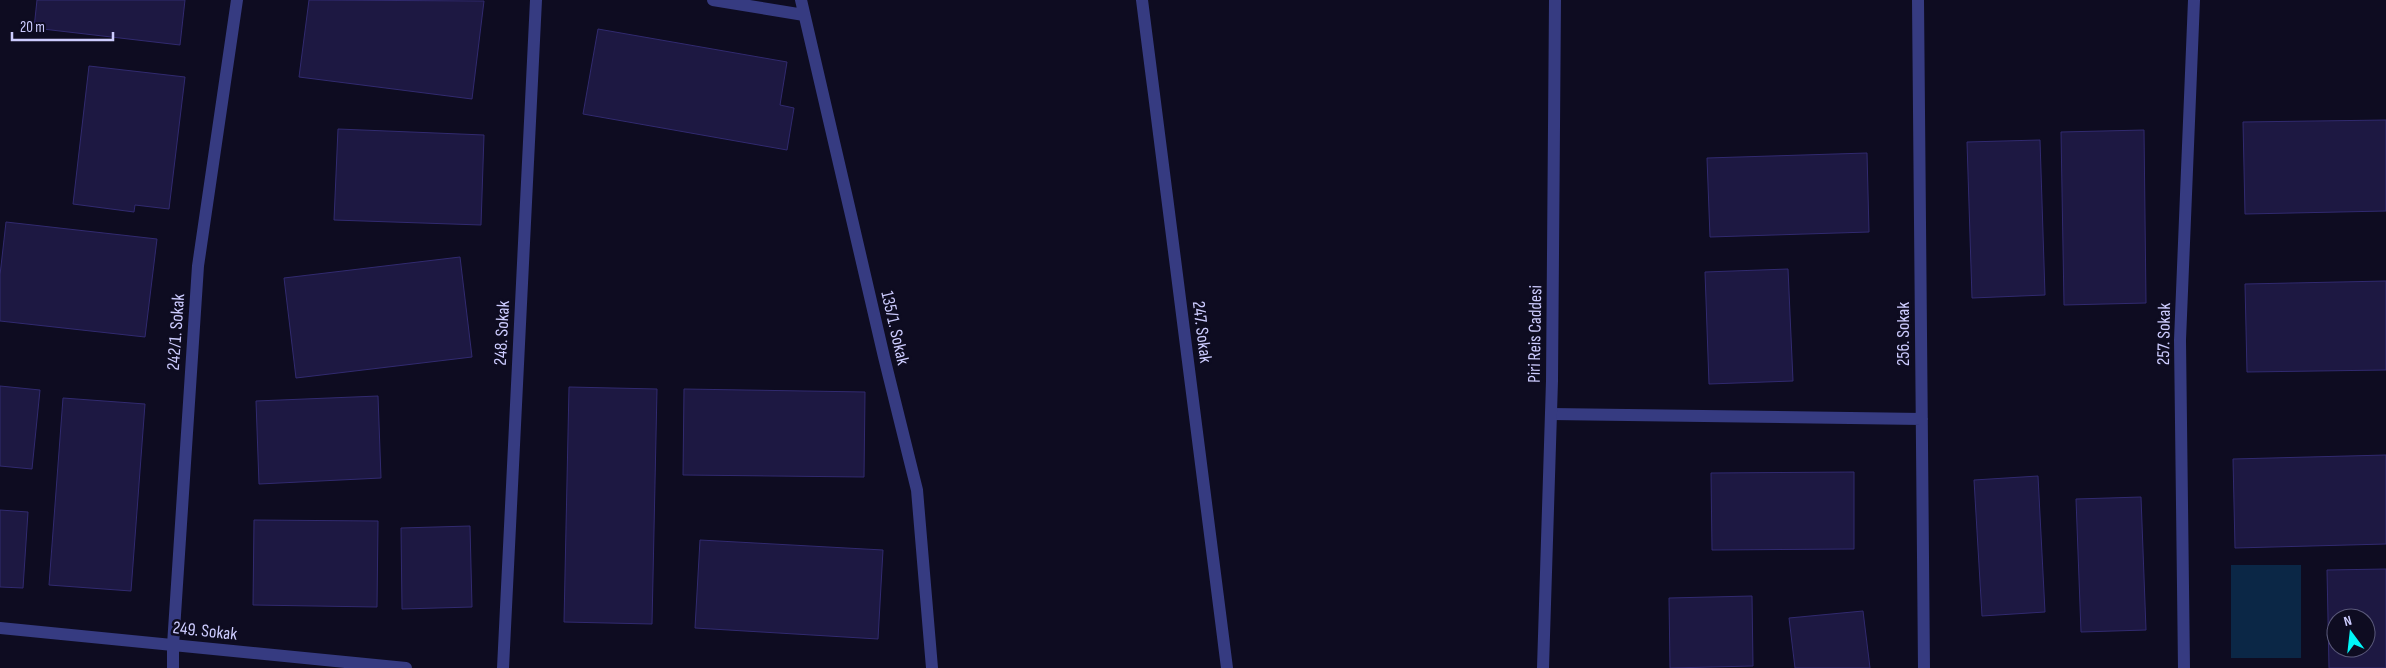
<svg xmlns="http://www.w3.org/2000/svg" width="2386" height="668" font-family="'Sofia Sans Condensed',sans-serif">
  <rect width="100%" height="100%" fill="#0e0c21"/>
  <path fill="#0b2746" d="M2231,565h70v93h-70z"/>
  <path fill="#1d1842" stroke="#312a6f" fill-rule="evenodd" d="M37,0h148l-5,45 -146,-17z
    M309,0l175,1 -12,98 -173,-22z
    M598,29l189,33 -7,43 14,3 -7,42 -204,-36z
    M89,66l96,11 -16,132 -34,-4 -1,7 -61,-8z
    M2386,120v91l-141,3 -2,-92z
    M338,129l146,6 -3,90 -147,-5z
    M2144,130l2,173 -82,2 -3,-173z
    M2040,140l5,155 -73,3 -5,-156z
    M1867,153l2,79 -159,5 -3,-79z
    M6,222l151,17 -12,98 -145,-16v-46z
    M460,257l12,100 -176,21 -12,-100z
    M1788,269l5,112 -84,3 -4,-112z
    M2386,281v89l-139,2 -2,-88z
    M0,386l40,4 -8,79 -32,-3z
    M569,387l88,2 -5,235 -88,-2z
    M684,389l181,3 -1,85 -181,-2z
    M378,396l3,82 -122,6 -3,-83z
    M63,398l82,6 -14,187 -82,-6z
    M2386,455v89l-151,4 -2,-89z
    M1854,472v77l-142,1 -1,-77z
    M2038,476l7,136 -63,4 -8,-136z
    M2141,497l5,133 -65,2 -5,-133z
    M0,510l28,2 -5,76 -23,-1z
    M254,520l124,1 -1,86 -124,-2z
    M470,526l2,81 -70,2 -1,-81z
    M700,540l183,10 -5,89 -183,-11z
    M2386,569v99h-57l-2,-98zM2336,618h30v30h-30z
    M1752,596l1,70 -83,2 -1,-70z
    M1863,611l7,57h-75l-6,-50z"/>
  <g fill="none" stroke-linecap="round" stroke-linejoin="round">
    <path stroke="#363b81" stroke-width="12" d="M713,0l91,15
      M801,0l83,357 33,133 15,178
      M1142,0l85,668
      M1918,0l6,668
      M1551,414l371,5
      M0,628l406,40
      M173,668v-23l25,-379 39,-266
      M503,668l33,-668
      M2184,668l-4,-328 14,-340"/>
    <path stroke="#363b81" stroke-width="12" d="M1543,668l9,-287 3,-381"/>
  </g>
  <g text-anchor="middle" dominant-baseline="central" stroke-width="5" stroke-linejoin="round" paint-order="stroke">
    <g font-size="18" fill="#cdccff" stroke="#0e0c21">
      <text transform="translate(895 328) rotate(77)">135/1. Sokak</text>
      <text transform="translate(176 332) rotate(-86)">242/1. Sokak</text>
      <text transform="translate(1202 332) rotate(83)">247. Sokak</text>
      <text transform="translate(502 333) rotate(-87)">248. Sokak</text>
      <text transform="translate(1535 334) rotate(-89)">Piri Reis Caddesi</text>
      <text transform="translate(1903 334) rotate(-90)">256. Sokak</text>
      <text transform="translate(2164 334) rotate(-89)">257. Sokak</text>
      <text transform="translate(205 631) rotate(6)">249. Sokak</text>
    </g>
  </g>
  <g transform="translate(2351 633) rotate(345)"><circle r="24" fill="#0e0c21" stroke="#5a597a"/>
  <path d="M0-4L9 19L0 12L-9 19Z" fill="#00f6f7"/>
  <text y="-8" font-size="14" font-weight="bold" text-anchor="middle" fill="#cdccff">N</text>
  </g>
  <path d="M12 32v8h101v-8" fill="none" stroke="#cdccff" stroke-width="2.5"/>
  <text x="20" y="32" font-size="15" fill="#cdccff" stroke="#0e0c21" stroke-width="4" paint-order="stroke">20 m</text>
</svg>
